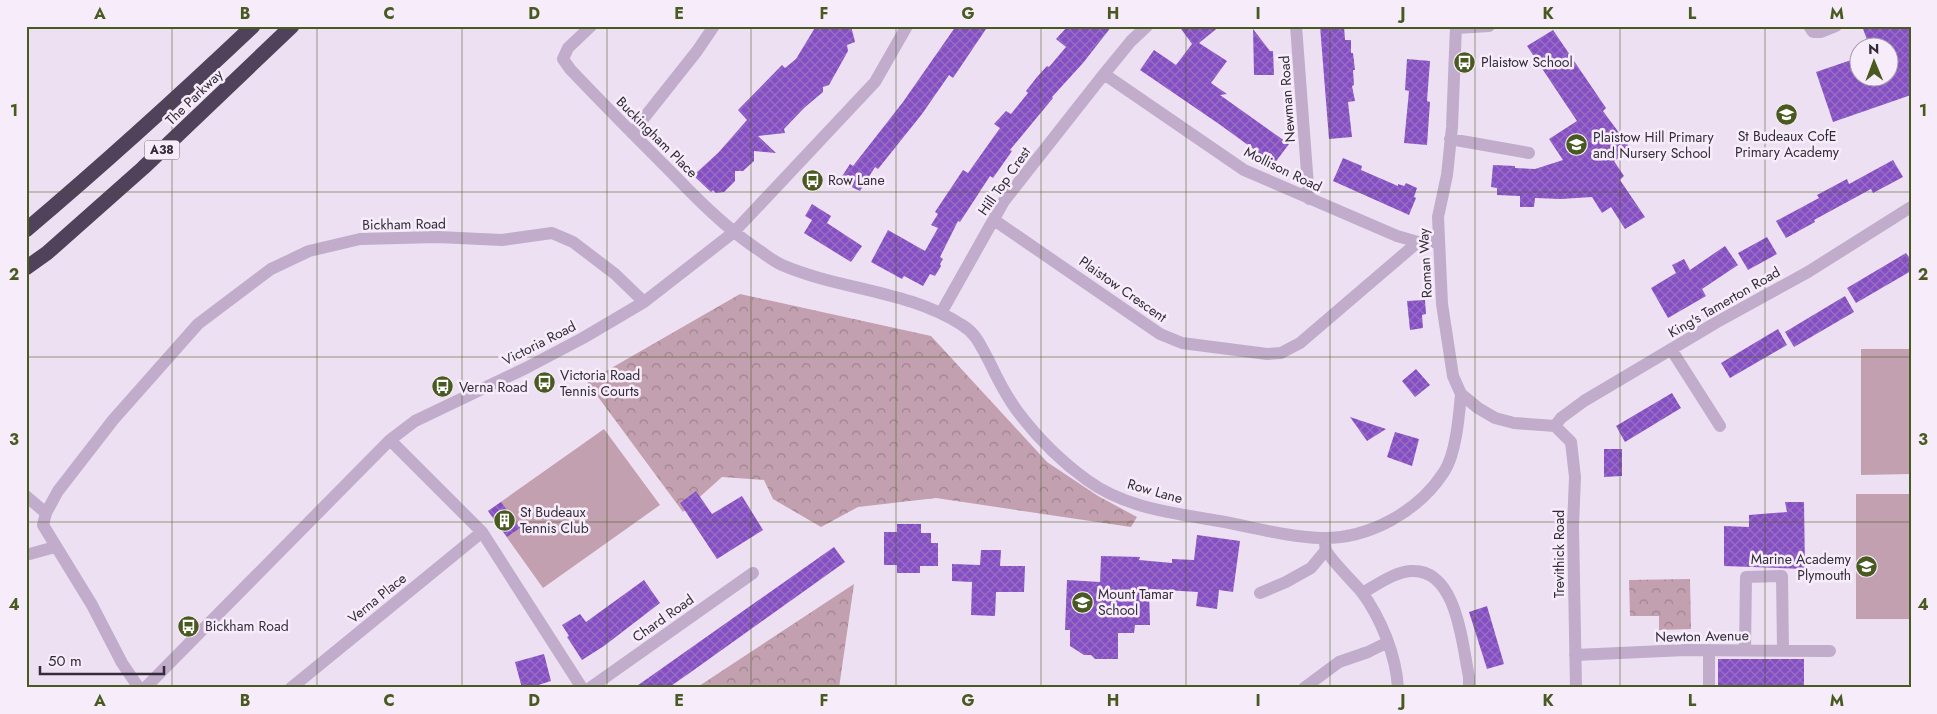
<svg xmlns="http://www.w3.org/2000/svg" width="1937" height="714" font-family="Jost,sans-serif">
  <defs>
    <pattern id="forest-crowns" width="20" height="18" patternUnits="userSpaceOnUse" patternTransform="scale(1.25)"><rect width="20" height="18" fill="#c2a0af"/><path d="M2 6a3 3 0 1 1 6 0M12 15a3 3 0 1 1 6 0" fill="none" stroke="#9e838f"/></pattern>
    <pattern id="building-cross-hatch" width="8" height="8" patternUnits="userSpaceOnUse" patternTransform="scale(1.25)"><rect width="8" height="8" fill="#854ec3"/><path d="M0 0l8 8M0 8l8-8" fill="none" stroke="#9770c3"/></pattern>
  </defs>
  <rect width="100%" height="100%" fill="#eee0f3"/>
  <path fill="url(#forest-crowns)" d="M740,294l191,42 116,126 51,34 39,21 -6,10 -195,-29 -78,9 -37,20 -48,-28 -9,-19 -42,-3 -39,35 -96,-130z
    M1690,579l1,50 -32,1v-14h-29l-1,-36z
    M854,584l-15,104h-143z"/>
  <path fill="#c2a0af" d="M1861,349h50v125l-50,1z
    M604,429l56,76 -117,83 -55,-77z
    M1856,494h55v125h-55z"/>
  <path fill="url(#building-cross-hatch)" d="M816,26h35l4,16 -8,3 1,6 -19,34 -6,2v5l-19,16 -20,21 1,4 -27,3 18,17 -22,-2v10l-11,10h-8v10l-11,11 -8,1 -3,-3 -2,2 -16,-15 3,-3 -2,-1 22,-20 29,-33 -9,-10 44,-45 3,3 11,-9z
    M956,26h32l-35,52 -4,-3 -27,39 -44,55 -3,-2 -15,24 -21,-10 11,-17 3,2 50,-64z
    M1068,26h44l-29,37 -31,34 1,1 -43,52 2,1 -19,27 -3,-2 -30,46 -2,-1 -18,36 3,2 -3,5 1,2 -6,10 -5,-2 -7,12 -19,-10 -2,3 -31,-17 17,-32 37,21 13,-23 -7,-3 7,-11 -3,-2 28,-42 5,3 32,-45 -6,-4 12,-13 5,3 17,-21 -2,-2 11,-14 10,-11 2,1 17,-20 -10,-8z
    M1179,26h41l-21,17 28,18 -16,22 16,11 -7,1 69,49 -15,20 -55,-40 -79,-54 14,-20 22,15 16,-21z
    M1320,26h24l1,14h6v13h2l2,17h-2l1,15 -2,1 3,15 -7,1 4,35 -23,2z
    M1862,26h49v69l-78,27 -17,-50 44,-15v21h30v-30h-20z
    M1253,29l17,22h3l1,24h-20z
    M1553,30l53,78 -3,3 28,38 -17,12 10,15 -4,4 25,37 -20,12 -14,-22 -9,6 -10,-16 -31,2 -26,-1 -1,9h-14v-11l-23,-1v-7l-6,-1 2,-22 22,1v2l20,1 28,-9 -14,-21 28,-18 -50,-75z
    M1407,59l23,2 -3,40 3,1 -3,43 -23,-2 5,-52 -4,-1z
    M1343,158l19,8 -1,4 37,16v-2l6,2 2,-3 11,5 -3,9 2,1 -7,17 -76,-34z
    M1893,160l10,17 -30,16 -2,-4 -57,31 1,2 -29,16 -10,-17 43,-23 -2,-3 30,-16 2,5z
    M812,204l19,12 -4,7 35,23 -11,16 -47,-29 8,-13 -7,-4z
    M1767,237l10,17 -29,16 -10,-17z
    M1725,246l13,19 -36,24 4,7 -38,22 -17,-30 25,-15 -4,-8 12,-6 6,11z
    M1906,253l5,7v11l-55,32 -9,-15z
    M1845,296l9,16 -60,35 -9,-15z
    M1425,300l1,14 -4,1 1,13 -13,2 -3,-29z
    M1778,329l9,16 -57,33 -9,-15z
    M1416,369l14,16 -15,12 -13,-16z
    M1672,393l9,15 -56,34 -9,-16z
    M1350,417l36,12 -19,12z
    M1395,432l24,7 -7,27 -25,-9z
    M1604,449h18v27l-18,1z
    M696,491l16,23 30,-18 21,34 -46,29 -37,-56z
    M501,502l19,26 -13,9 -19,-26z
    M1785,502h19l1,67 -81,-3v-40l25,1v-12l38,-3z
    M897,524h24v9h10v10h7v23h-18v7h-23v-8h-13v-33h13z
    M1197,535l43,6 -7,51 -14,-2 -2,19 -21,-3 2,-14 -49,-3 1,36h-15l-1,8h-16v26h-23l-4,-4h-7l-14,-9v-16h-5l2,-50 33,2 1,-26 39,1 -1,3 33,3v-4l22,1z
    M834,547l11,15 -154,110 -23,16h-34z
    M981,550h20l-1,16h25l-1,26h-28l-1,24 -24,-1 1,-33 -20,-1v-17l28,1z
    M644,580l16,23 -56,43 -22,14 -15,-23 2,-1 -7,-11 18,-11 6,8z
    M1487,606l17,58 -17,5 -18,-57z
    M544,654l7,27 -22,7h-7l-7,-26z
    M1718,659h86v29h-86z"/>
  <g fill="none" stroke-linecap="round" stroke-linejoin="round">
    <path stroke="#c1accb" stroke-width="12" d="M591,26l-23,22 -5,11 7,10c33,35 67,69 101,103 27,28 54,55 86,77 8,5 16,12 25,16 58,25 126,25 180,60 15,9 19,22 27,36 8,17 17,35 29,51 19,25 44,50 69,68 38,28 87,33 132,41 34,6 68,16 102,17 48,1 97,-26 123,-66 12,-18 15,-56 17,-78
      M1296,26l13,173
      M1456,26l-4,101 -5,48 -9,42 4,87 11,72 8,18 17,14 17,10 19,5 41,3
      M1809,26l4,6h8l15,-6
      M1456,28l33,-2
      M1104,74l140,96 153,66 21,6h21
      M632,133l65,-82 17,-25
      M1450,139l79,14
      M994,220l166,114 22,9 85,11 14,-1 19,-10 118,-101
      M941,313l63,-112 100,-127 27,-33 16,-15
      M1671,349l49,77
      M1555,426l6,-8 23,-17 133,-79 91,-50 103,-65
      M1555,426l16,16 4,35 -2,49 3,162
      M390,440l92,92 100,156
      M26,496l20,17 -3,12 49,80 30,58 17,25
      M46,513l12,-22 55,-71 85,-96 73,-55 38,-18 51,-12 78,-2 64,3 50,-7 21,9 42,32 29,28
      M1325,538c0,3 0,9 1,12 3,8 27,32 35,41 20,27 35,64 37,97
      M26,555l29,-8
      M1260,593l26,-11 25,-14 15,-18
      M1362,593c15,-8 32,-21 49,-22 46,-3 51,73 58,106v11
      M1709,650v38
      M1745,650l1,-73 36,-1 1,74
      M1575,655l111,-5 144,1
      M145,688l245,-248 25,-19 111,-53 57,-30 61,-36 90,-70 141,-150 32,-56
      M291,688l191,-156
      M590,688l163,-115
      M1304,688l35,-26 29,-10 20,-10"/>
    <path stroke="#4f425a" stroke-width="15" d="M26,230c78,-66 153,-134 227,-204
      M26,268l21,-15 96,-85 149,-142"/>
  </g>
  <path fill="none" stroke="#495a21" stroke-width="1" stroke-opacity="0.55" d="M172,26v662M317,26v662M462,26v662M607,26v662M751,26v662M896,26v662M1041,26v662M1186,26v662M1330,26v662M1475,26v662M1620,26v662M1765,26v662M26,192h1885M26,357h1885M26,522h1885"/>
  <defs>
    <symbol id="bus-disc" viewBox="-11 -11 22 22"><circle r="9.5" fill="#495a21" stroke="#f7edfa"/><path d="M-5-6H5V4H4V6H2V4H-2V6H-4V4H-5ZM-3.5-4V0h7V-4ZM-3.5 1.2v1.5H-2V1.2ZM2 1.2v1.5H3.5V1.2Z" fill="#fff"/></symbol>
    <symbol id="school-disc" viewBox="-11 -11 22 22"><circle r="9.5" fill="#495a21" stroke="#f7edfa"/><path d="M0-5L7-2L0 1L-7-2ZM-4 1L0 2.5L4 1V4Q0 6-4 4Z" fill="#fff"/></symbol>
    <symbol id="building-disc" viewBox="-11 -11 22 22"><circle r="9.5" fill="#495a21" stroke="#f7edfa"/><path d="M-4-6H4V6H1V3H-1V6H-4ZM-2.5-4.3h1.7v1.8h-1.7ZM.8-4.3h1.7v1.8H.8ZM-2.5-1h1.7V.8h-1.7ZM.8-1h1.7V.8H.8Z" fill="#fff"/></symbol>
  </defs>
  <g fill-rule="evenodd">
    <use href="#bus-disc" x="1452" y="50" width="25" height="25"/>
    <use href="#school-disc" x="1774" y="102" width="25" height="25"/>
    <use href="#school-disc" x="1564" y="132" width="25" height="25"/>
    <use href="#bus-disc" x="800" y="168" width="25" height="25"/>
    <use href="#bus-disc" x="532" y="370" width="25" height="25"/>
    <use href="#bus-disc" x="430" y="374" width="25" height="25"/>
    <use href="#building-disc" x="492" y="508" width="25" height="25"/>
    <use href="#school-disc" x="1854" y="554" width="25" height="25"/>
    <use href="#school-disc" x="1070" y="590" width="25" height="25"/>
    <use href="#bus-disc" x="176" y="614" width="25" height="25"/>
  </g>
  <g text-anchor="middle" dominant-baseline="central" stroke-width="5" stroke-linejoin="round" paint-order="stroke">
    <rect fill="#f7edfa" stroke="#6e6573" stroke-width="1" x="144.5" y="140.5" width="35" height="19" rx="4"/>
    <g font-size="12" font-weight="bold" fill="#332b39">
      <text x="162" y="150">A38</text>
    </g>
    <g font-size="14" fill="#332b39" stroke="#f7edfa" text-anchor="start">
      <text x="1481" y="62">Plaistow School</text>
      <text x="1787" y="136" text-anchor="middle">St Budeaux CofE<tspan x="1787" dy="16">Primary Academy</tspan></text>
      <text x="1593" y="137">Plaistow Hill Primary<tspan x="1593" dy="16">and Nursery School</tspan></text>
      <text x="828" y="180">Row Lane</text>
      <text x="560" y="375">Victoria Road<tspan x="560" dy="16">Tennis Courts</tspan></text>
      <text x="459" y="387">Verna Road</text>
      <text x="520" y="512">St Budeaux<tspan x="520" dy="16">Tennis Club</tspan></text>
      <text x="1851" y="559" text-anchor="end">Marine Academy<tspan x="1851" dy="16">Plymouth</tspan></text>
      <text x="1098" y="594">Mount Tamar<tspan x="1098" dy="16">School</tspan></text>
      <text x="205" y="626">Bickham Road</text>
    </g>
    <g font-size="14" fill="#332b39" stroke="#f7edfa">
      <text transform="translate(194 97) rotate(-44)">The Parkway</text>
      <text transform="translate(1287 99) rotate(-94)">Newman Road</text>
      <text transform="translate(657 137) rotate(45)">Buckingham Place</text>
      <text transform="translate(1283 169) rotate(26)">Mollison Road</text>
      <text transform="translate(1004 181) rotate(-55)">Hill Top Crest</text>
      <text transform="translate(404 224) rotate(-1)">Bickham Road</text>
      <text transform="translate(1425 263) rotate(-93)">Roman Way</text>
      <text transform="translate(1123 289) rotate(35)">Plaistow Crescent</text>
      <text transform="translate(1724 302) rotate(-30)">King's Tamerton Road</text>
      <text transform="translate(539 343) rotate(-27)">Victoria Road</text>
      <text transform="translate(1155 491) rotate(16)">Row Lane</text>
      <text transform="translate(1559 554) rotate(-90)">Trevithick Road</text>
      <text transform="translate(377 598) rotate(-39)">Verna Place</text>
      <text transform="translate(663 618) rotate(-35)">Chard Road</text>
      <text transform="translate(1702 636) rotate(-1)">Newton Avenue</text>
    </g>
  </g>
  <rect width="1937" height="714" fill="none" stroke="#f7edfa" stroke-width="55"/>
  <g transform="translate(1874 62) rotate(359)"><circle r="24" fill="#f7edfa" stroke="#a99fad"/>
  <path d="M0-4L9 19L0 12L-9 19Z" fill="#495a21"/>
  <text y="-8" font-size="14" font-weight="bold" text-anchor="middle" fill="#332b39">N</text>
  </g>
  <path d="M40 666v8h124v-8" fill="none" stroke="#332b39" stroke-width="2.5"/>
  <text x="48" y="666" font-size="15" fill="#332b39" stroke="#f7edfa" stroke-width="4" paint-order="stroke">50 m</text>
  <rect x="28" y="28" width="1882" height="658" fill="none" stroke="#495a21" stroke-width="2"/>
  <g font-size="16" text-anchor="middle" font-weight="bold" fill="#495a21">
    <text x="100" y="19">A</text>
    <text x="245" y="19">B</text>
    <text x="389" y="19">C</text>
    <text x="534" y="19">D</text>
    <text x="679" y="19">E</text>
    <text x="824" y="19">F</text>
    <text x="968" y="19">G</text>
    <text x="1113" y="19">H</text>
    <text x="1258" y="19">I</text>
    <text x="1403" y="19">J</text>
    <text x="1548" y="19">K</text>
    <text x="1692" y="19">L</text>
    <text x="1837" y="19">M</text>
    <text x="14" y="116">1</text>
    <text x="1923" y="116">1</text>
    <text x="14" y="280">2</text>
    <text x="1923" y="280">2</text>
    <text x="14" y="445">3</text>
    <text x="1923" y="445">3</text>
    <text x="14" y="610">4</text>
    <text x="1923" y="610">4</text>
    <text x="100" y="706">A</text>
    <text x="245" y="706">B</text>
    <text x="389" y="706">C</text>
    <text x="534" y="706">D</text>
    <text x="679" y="706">E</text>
    <text x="824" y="706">F</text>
    <text x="968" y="706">G</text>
    <text x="1113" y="706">H</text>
    <text x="1258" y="706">I</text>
    <text x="1403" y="706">J</text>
    <text x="1548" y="706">K</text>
    <text x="1692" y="706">L</text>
    <text x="1837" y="706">M</text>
  </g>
</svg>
